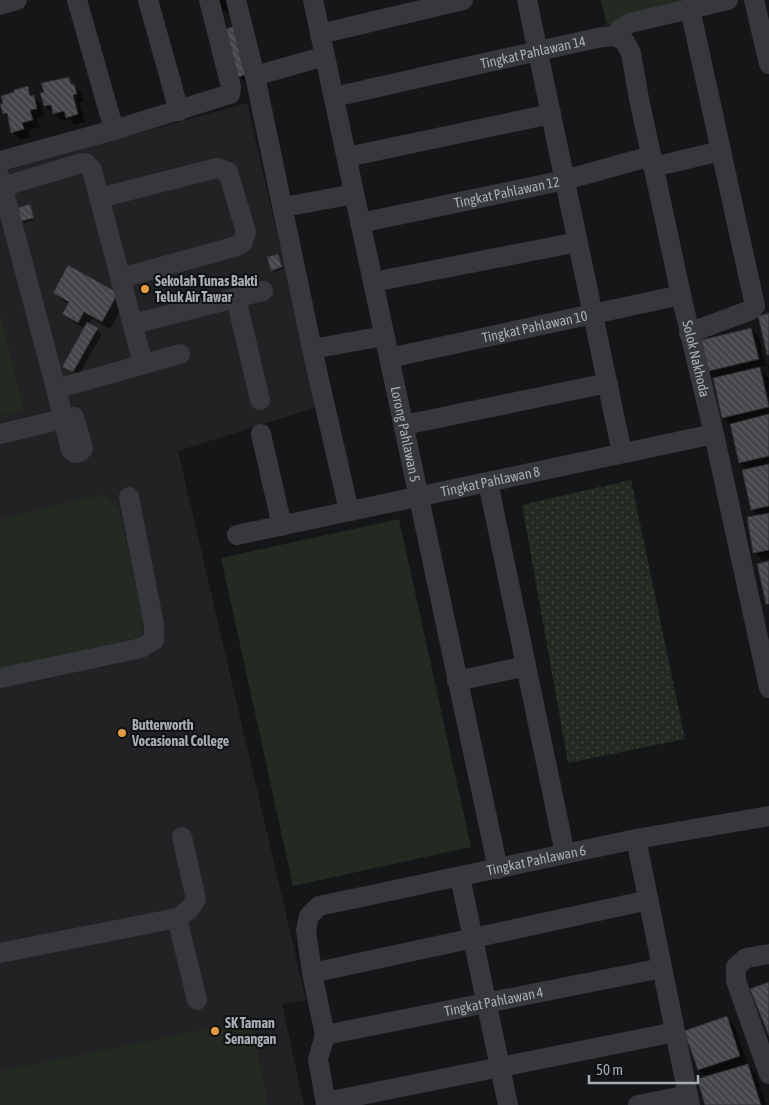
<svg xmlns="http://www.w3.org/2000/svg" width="769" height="1105" font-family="'Asap Condensed',sans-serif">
  <defs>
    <pattern id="park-dots" width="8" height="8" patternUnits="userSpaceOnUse" patternTransform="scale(1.25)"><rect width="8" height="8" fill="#222a22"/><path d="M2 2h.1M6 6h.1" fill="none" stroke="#3f4640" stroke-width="1.8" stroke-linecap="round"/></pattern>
    <pattern id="building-back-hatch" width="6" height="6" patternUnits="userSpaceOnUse" patternTransform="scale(1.25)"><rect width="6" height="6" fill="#45464a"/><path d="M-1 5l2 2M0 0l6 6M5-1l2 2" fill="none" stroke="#5d5e62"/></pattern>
  </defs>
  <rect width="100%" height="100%" fill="#151617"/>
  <path fill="#222224" d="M247,103l70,304 -139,44 128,549 -24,4 22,101h-304v-934z"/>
  <path fill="#222a22" d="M601,0h116l-110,26z
    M0,312l24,98 -24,6z
    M104,494l15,15 25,116 -6,13 -138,30v-149z
    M399,519l72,328 -178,39 -72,-328z
    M251,1020l17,85h-268v-34z"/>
  <path fill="url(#park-dots)" d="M631,480l54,259 -117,24 -46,-258z"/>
  <path fill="#0007" d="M220,0h13l3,11 -9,3 -5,-5z
    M226,30l27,48 -9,3 -5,-5z
    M68,78l13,15 3,8 -4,2 5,19 -10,3 -6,-6 -7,2 -17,-15z
    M27,88l14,16 3,12 -7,2 3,9 -11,3 2,7 -11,3 -8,-8 -3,-13 -5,-5z
    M30,206l5,14 -11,3 -2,-2z
    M277,255l6,14 -9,3 -2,-2z
    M69,267l56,35 -15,27 -18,-10 -4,5 14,10 -24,42 1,-2 -11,-6v3l-4,-4 21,-38 -14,-8 -8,-7 6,-10 -7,-4 -8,-7z
    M751,329l8,8 7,29h3v7l-1,-7 -9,2 10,10v21l-6,-23h-2l8,34v149l-7,1 -7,-8 4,-36 -7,-7 -5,-39 -7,-7 -9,-37 -8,-8 -8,-38 -9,-8z
    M726,1018l8,7 14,40 8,8 10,32h-59v-28l-8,-7 -13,-38z"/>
  <path fill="url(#building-back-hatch)" stroke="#303033" d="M235,26l14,48 -11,3 -13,-48z
    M69,77l2,7h3l3,10 -4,1 5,19 -12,4 -2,-7 -11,3 -2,-9 -7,1 -4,-13 4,-1 -3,-9z
    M28,86l2,10 4,-1 3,14 -7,1 3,10 -11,3 2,6 -13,4 -4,-20 -4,1 -3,-10 3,-1 -2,-7 13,-4v-2z
    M30,204l4,14 -13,3 -4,-13z
    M278,254l4,13 -11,4 -4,-14z
    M68,265l50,28 -16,29 -18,-10 -6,11 -16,-9 7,-12 -16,-9z
    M769,313v42h-2l-9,-39z
    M87,322l11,6 -25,44 -11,-5z
    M751,328l8,31 -54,13 -8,-31z
    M760,367l9,40 -47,11 -9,-40z
    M769,414v42l-30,7 -9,-39z
    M769,464v42l-18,4 -9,-40z
    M769,513v37l-16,3 -6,-36z
    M769,561v43h-3l-9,-40z
    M769,982v54l-19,-47z
    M727,1016l13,40 -42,14 -14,-39z
    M748,1064l13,41h-56l-8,-26z"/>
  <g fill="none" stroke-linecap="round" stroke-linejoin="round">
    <g stroke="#37383c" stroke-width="20">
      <path d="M77,0l37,130"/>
      <path d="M148,0l31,111"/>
      <path d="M236,0l19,76 57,273 37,162"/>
      <path id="s1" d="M313,0l185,869"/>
      <path d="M527,0l95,453"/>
      <path d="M754,0l15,64"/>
      <path d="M0,5l17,-5"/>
      <path d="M320,34l143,-34"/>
      <path id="s2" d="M616,36l9,6 6,11 8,46 42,196 33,139 55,254"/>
      <path d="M616,36l4,-7 10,-6 98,-23"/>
      <path d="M255,76l70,-20"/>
      <path id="s3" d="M334,97l204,-46 64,-14 14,-1"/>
      <path d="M347,157l204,-43"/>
      <path d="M0,161l114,-31 116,-36 1,-7 -22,-87"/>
      <path d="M653,167l68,-16"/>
      <path d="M0,177l56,212 15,61 4,3 5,-1 3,-4 -9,-31 -11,2 -63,15"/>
      <path d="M2,187l76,-23 8,-1 6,7 51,194"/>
      <path d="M99,198l118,-30 11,4 18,60 -3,10 -6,4 -116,32"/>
      <path d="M284,207l70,-13"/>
      <path id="s4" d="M360,223l205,-43 86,-24"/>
      <path d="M373,282l205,-40"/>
      <path d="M236,298l24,102"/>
      <path d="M133,324l130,-33"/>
      <path d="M689,333l62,-23 4,-4 -65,-297"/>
      <path d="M312,349l72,-13"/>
      <path id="s5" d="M389,358l292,-63"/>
      <path d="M56,389l124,-35"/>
      <path d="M404,425l204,-42"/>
      <path d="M261,434l21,92"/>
      <path d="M488,482l77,372"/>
      <path id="s6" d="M237,535l477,-101"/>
      <path d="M0,678l141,-30 13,-8v-15l-25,-128"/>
      <path d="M457,681l69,-15"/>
      <path d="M636,839l54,266"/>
      <path d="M460,877l48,228"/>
      <path d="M177,918l20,82"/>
      <path d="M0,953l177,-35 12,-8 7,-11 -14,-62"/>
      <path d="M769,954l-23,4 -10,9v14l33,93"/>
      <path d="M312,973l337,-73"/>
      <path id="s7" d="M325,1035l337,-67"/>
      <path d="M326,1102l349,-70"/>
      <path id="s8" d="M326,1105l-8,-46 7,-24 -13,-62 -6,-43 3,-14 10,-10 317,-67 133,-23"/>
      <path d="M638,1105l50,-10"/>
    </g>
  </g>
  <g fill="#e69c3e" stroke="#101112" stroke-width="2">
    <circle cx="145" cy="289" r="5"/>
    <circle cx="122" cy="733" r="5"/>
    <circle cx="215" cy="1031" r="5"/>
  </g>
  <g text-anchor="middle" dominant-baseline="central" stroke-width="4" stroke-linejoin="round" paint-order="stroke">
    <g font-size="14" fill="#a8aeb6" stroke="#101112">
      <text stroke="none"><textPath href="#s3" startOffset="204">Tingkat Pahlawan 14</textPath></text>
      <text stroke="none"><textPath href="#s4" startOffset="150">Tingkat Pahlawan 12</textPath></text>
      <text stroke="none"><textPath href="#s5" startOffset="149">Tingkat Pahlawan 10</textPath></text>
      <text stroke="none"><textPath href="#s2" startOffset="336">Solok Nakhoda</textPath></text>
      <text stroke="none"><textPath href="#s1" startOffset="444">Lorong Pahlawan 5</textPath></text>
      <text stroke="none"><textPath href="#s6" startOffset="259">Tingkat Pahlawan 8</textPath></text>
      <text stroke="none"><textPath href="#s8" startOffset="429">Tingkat Pahlawan 6</textPath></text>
      <text stroke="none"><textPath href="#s7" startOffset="172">Tingkat Pahlawan 4</textPath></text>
    </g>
    <g font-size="14" font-weight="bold" fill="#a8aeb6" stroke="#101112" text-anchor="start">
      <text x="155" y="281">Sekolah Tunas Bakti<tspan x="155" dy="16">Teluk Air Tawar</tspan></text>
      <text x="132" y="725">Butterworth<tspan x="132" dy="16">Vocasional College</tspan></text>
      <text x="225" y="1023">SK Taman<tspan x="225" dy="16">Senangan</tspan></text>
    </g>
  </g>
  <path d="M589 1075v8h109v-8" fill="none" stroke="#a8aeb6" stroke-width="2.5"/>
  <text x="596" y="1075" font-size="15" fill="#a8aeb6" stroke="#101112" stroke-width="4" paint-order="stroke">50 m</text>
</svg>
